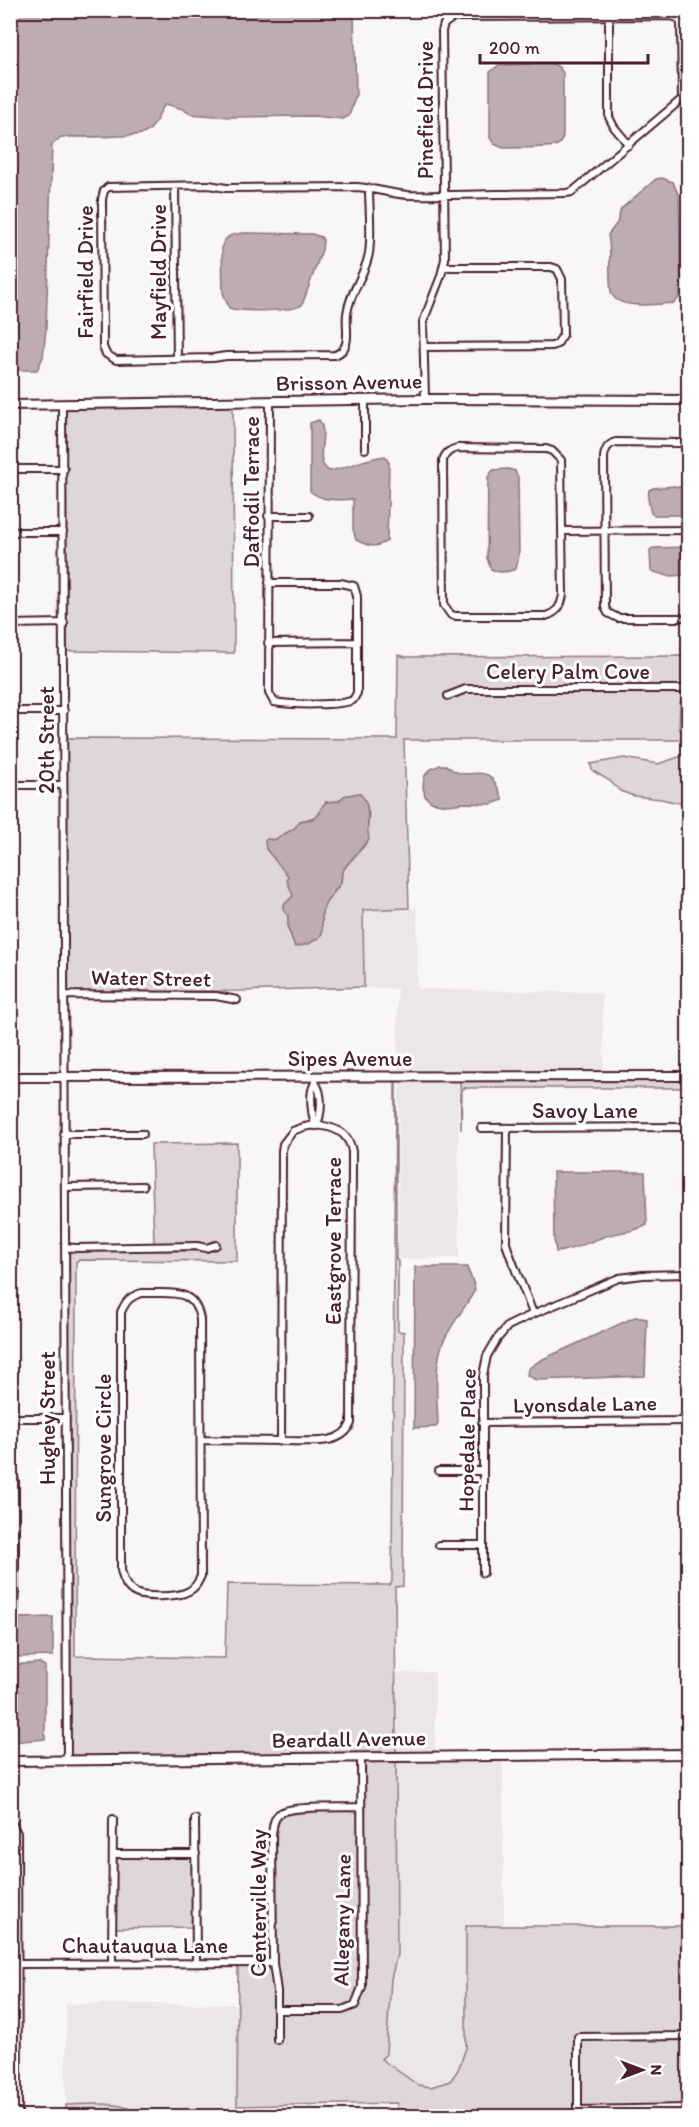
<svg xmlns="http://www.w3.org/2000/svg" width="699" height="2127" font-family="Itim,sans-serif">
  <rect width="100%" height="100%" fill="#f8f6f7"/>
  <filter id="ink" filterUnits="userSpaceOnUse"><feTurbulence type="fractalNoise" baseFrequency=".0167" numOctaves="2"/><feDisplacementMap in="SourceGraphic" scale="12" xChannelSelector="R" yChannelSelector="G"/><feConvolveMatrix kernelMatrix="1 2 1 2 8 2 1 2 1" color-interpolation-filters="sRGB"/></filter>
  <g filter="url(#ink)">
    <path fill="#ebe6e8" d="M417,908v81l185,4 2,80h-206l-1,-84 -33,-2 -1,-77z
      M399,1080l59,1 1,177 -61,1z
      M435,1672v81l-39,1v-81z
      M503,1758l1,168h-38v122l-8,22 -8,12 -19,5 -13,-2 -37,-26 5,-5 5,-75 6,-25 -1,-194z
      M66,2004h172l-1,112h-100l-2,-4 -11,-7h-58z"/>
    <path fill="#ded6d9" stroke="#947a82" stroke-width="1.5" fill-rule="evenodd" d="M233,405l1,248 -167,-2 -1,-244z
      M398,655l8,2 282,-1v30l-222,1 -22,7 3,5 19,-7h222v7l-8,3 -1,26 4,5 5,1v6h-284l5,168 -46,2 1,77 -123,4 -174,1v-254l330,1zM359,793l7,11 3,10 -4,31 -19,21 -4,6 -1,11 -16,21 -3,9v10l-3,15 -11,6 -13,2 -7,-18v-13l-4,-4v-6l9,-9 -6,-24 -21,-23 4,-10 4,1 21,-12 5,-7c16,-4 18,-3 26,-19l13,-1 5,-5z
      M688,754v51l-27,-6 -27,-3 -14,-5 -10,-10 -17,-10 -3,-7 34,-6 34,6z
      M396,1079v180l2,2v70l6,1 -1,254 -8,1 1,167 -326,3 -1,-507 137,1 14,-4 -2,-5 -12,3 -52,-1 -3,-100 86,-1v118l-158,-1 -3,2 -1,394 150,2 2,-74 163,1 2,-3 3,-500 -3,-1 -68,-1z
      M460,1080h228v8h-224l-2,2 -1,40z
      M364,1760h32l1,194 -6,25 -5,75 -5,5 37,26 13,2 19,-6 8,-11 8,-22v-122h222v190h-151l-14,-3 -6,3h-8l-5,-3 -21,1 -1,2h-85v-13l-160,3 1,-140h32l4,25v51h6l1,-29 77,-7 7,-18z
      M358,1810l1,177 -7,15 -11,5h-60l-5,-44 -1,-128c1,-6 1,-13 6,-18 11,-10 60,-6 77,-7z
      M116,1857h76v70l-76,1z
      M66,2105c17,0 64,-6 71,11h-71z"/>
    <path fill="#bdadb0" stroke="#8f747b" stroke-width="1.5" d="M10,11h344l2,84 -7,21 -6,3 -29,-3 -84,1 -40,-3 -7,-5 -17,-5c-9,8 -8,22 -21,29 -8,4 -70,4 -84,4l-9,8 -6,184 -3,28 -6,13h-26z
      M551,63l8,4 4,6v60c0,5 -1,10 -6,12 -8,4 -43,2 -54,3l-9,-4 -4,-6v-66l9,-7z
      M662,178l11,4 6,14 2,92 -2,10 -5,5c-15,1 -60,8 -63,-12 -3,-19 1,-38 -3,-56l9,-12 4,-14 35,-30z
      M244,233l68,1 9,3 2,3 -1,10 -20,55c-10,7 -62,7 -73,3l-6,-15 -1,-47c4,-11 11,-12 22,-13z
      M319,420c11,14 -7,41 10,51 20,-4 37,-13 56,-15l4,7 -2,78c-12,8 -19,5 -31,-1l-3,-11v-30c-15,1 -30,3 -43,-8v-68z
      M508,469l7,2 3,6 1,79 -3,13c-8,3 -17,5 -25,0l-4,-11 1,-81 5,-7z
      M675,486l13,3v26h-34l-3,-2 -3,-14 1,-9 4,-2z
      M688,547v28l-20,1 -17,-5 -1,-21 3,-2z
      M440,765h6c26,24 40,-14 57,35l-12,4 -26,-1 -18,2 -16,-3 -6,-6 -2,-9 1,-10 5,-7z
      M359,793c14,10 6,31 10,46l-23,27 -4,6 -1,10 -16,22 -3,9v20l-3,5 -11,6 -13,3 -7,-19v-13l-4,-4v-6l9,-9 -6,-16 1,-4 -22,-27 -1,-8 2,-2 7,1 21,-12 5,-7 12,-2 8,-6 1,-5 5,-6 13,-1 5,-5z
      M553,1172h92l2,53c-13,7 -28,7 -41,11 -17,6 -32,14 -50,16l-2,-12z
      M415,1267h52c2,7 7,15 8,22 0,5 -29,42 -33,56 -8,25 -5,52 -4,79l-2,3 -22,1z
      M635,1317l12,2 -2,57 -109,4 -9,-5 1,-6 11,-8z
      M53,1617v39l-36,1 2,-39z
      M39,1663l6,3v73l-34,3v-77z"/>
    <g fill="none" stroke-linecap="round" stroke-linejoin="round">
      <defs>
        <path id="minor" d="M609,16v101l5,10 15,18
          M175,186l2,173
          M369,188c0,21 3,44 0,65 -3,21 -20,40 -22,61 -2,15 6,34 -12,41l-109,1 -13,2 -97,2 -10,-6 -3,-7 -1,-148 2,-8 4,-4 101,-2 17,3 131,-1c17,1 34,7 51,8 52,1 105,-2 158,-2l6,-1 110,-93 -1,-76 -3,-5 -7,-2 -217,1 -10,7 -2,7 3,228 -4,17 -18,46 2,77
          M425,347l127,-1 5,-2 6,-9 -1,-56 -5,-10 -6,-2h-107
          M62,404l5,1356
          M679,443l-63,-1c-8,2 -11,7 -12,15l1,150 3,6 10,5h62
          M457,448l89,1 6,2 9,9 2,135c-2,11 -5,17 -17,21h-90l-5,-1 -7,-10 -1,-145c3,-8 7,-10 14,-12z
          M365,449v-49
          M10,469h54
          M268,516h41
          M562,531l126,-1
          M10,532h53
          M269,583h71l14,3 3,10v97l-4,7c-13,6 -63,5 -79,2l-5,-9 1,-291
          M10,624l54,-1
          M268,643l89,-1
          M448,696l18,-7h222
          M10,711h54
          M10,785h53
          M64,995l152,1 21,4
          M316,1076c0,6 -2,8 -4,14 -2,10 0,27 4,36
          M316,1084c7,10 6,31 0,42
          M481,1128l207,-1
          M507,1128l-1,115c7,24 19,47 27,71
          M64,1134h79
          M65,1187l78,-1
          M65,1247l11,1 121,-2 9,2 10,-3
          M142,1293c26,1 52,-7 58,26l1,257c-3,6 -5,11 -12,15 -10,6 -47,8 -57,0 -7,-5 -9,-13 -11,-21v-258c5,-11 9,-16 21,-19z
          M688,1331l-1,10 1,35
          M10,1418h55
          M482,1423l206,-2
          M201,1440l80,1 1,-290 1,-7 10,-13c22,-10 55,-7 59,21l-1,271c-9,25 -48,17 -70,18
          M10,1467l5,14v129l-5,7
          M439,1471h43
          M439,1545h44
          M483,1573v-198l4,-19 10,-17 11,-13 25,-12 86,-36 24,-3 45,-1
          M10,1819l7,14 1,283
          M195,1819l1,144
          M113,1854h83
          M112,1963l1,-144
          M17,1964l256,-1
          M277,2010h65l13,-5 7,-18 -1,-230
          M277,2040v-49l-4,-28 -1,-128c1,-7 1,-17 8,-22 11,-8 65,-5 81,-6
          M578,2110l110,-2
          M578,2116v-79l110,-1"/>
        <path id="tertiary" d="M10,405l415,-6 263,1
          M10,1077l678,-1
          M10,1761l678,-7"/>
      </defs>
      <use href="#minor" stroke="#4a1f2b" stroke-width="10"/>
      <use href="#tertiary" stroke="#4a1f2b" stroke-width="12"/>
      <use href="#minor" stroke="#fff" stroke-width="6"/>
      <use href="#tertiary" stroke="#fff" stroke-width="8"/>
    </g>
  </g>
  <g text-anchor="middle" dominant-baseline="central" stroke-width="6" stroke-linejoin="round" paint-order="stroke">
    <g font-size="22" fill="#4a1f2b" stroke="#fff">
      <text transform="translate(425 110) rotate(-90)">Pinefield Drive</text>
      <text transform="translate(85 272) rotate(-90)">Fairfield Drive</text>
      <text transform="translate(158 272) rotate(-90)">Mayfield Drive</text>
      <text transform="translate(349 382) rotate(-1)">Brisson Avenue</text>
      <text transform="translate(251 492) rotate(-90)">Daffodil Terrace</text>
      <text x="568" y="671">Celery Palm Cove</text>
      <text transform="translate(46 740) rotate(-90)">20th Street</text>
      <text transform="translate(151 978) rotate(1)">Water Street</text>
      <text x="350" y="1058">Sipes Avenue</text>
      <text x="585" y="1110">Savoy Lane</text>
      <text transform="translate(333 1241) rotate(-90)">Eastgrove Terrace</text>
      <text transform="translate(585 1404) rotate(-1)">Lyonsdale Lane</text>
      <text transform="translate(47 1418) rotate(-90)">Hughey Street</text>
      <text transform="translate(467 1440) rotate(-89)">Hopedale Place</text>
      <text transform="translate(103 1448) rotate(-90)">Sungrove Circle</text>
      <text transform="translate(349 1739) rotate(-1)">Beardall Avenue</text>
      <text transform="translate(258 1903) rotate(-90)">Centerville Way</text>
      <text transform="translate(342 1920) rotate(-89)">Allegany Lane</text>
      <text x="145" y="1945">Chautauqua Lane</text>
    </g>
  </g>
  <rect width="699" height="2127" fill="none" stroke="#fff" stroke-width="36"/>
  <rect x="18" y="18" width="663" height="2091" fill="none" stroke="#4a1f2b" stroke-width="2" filter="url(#ink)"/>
  <g transform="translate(642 2070) rotate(90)" stroke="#ffffff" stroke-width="4.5" paint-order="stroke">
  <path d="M0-4.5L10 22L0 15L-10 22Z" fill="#4a1f2b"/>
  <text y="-9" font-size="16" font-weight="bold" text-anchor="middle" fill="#4a1f2b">N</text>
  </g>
  <path d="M480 54v9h168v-9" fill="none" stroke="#4a1f2b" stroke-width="3"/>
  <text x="489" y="54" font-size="18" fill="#4a1f2b" stroke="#ffffff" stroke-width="4.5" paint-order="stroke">200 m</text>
</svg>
